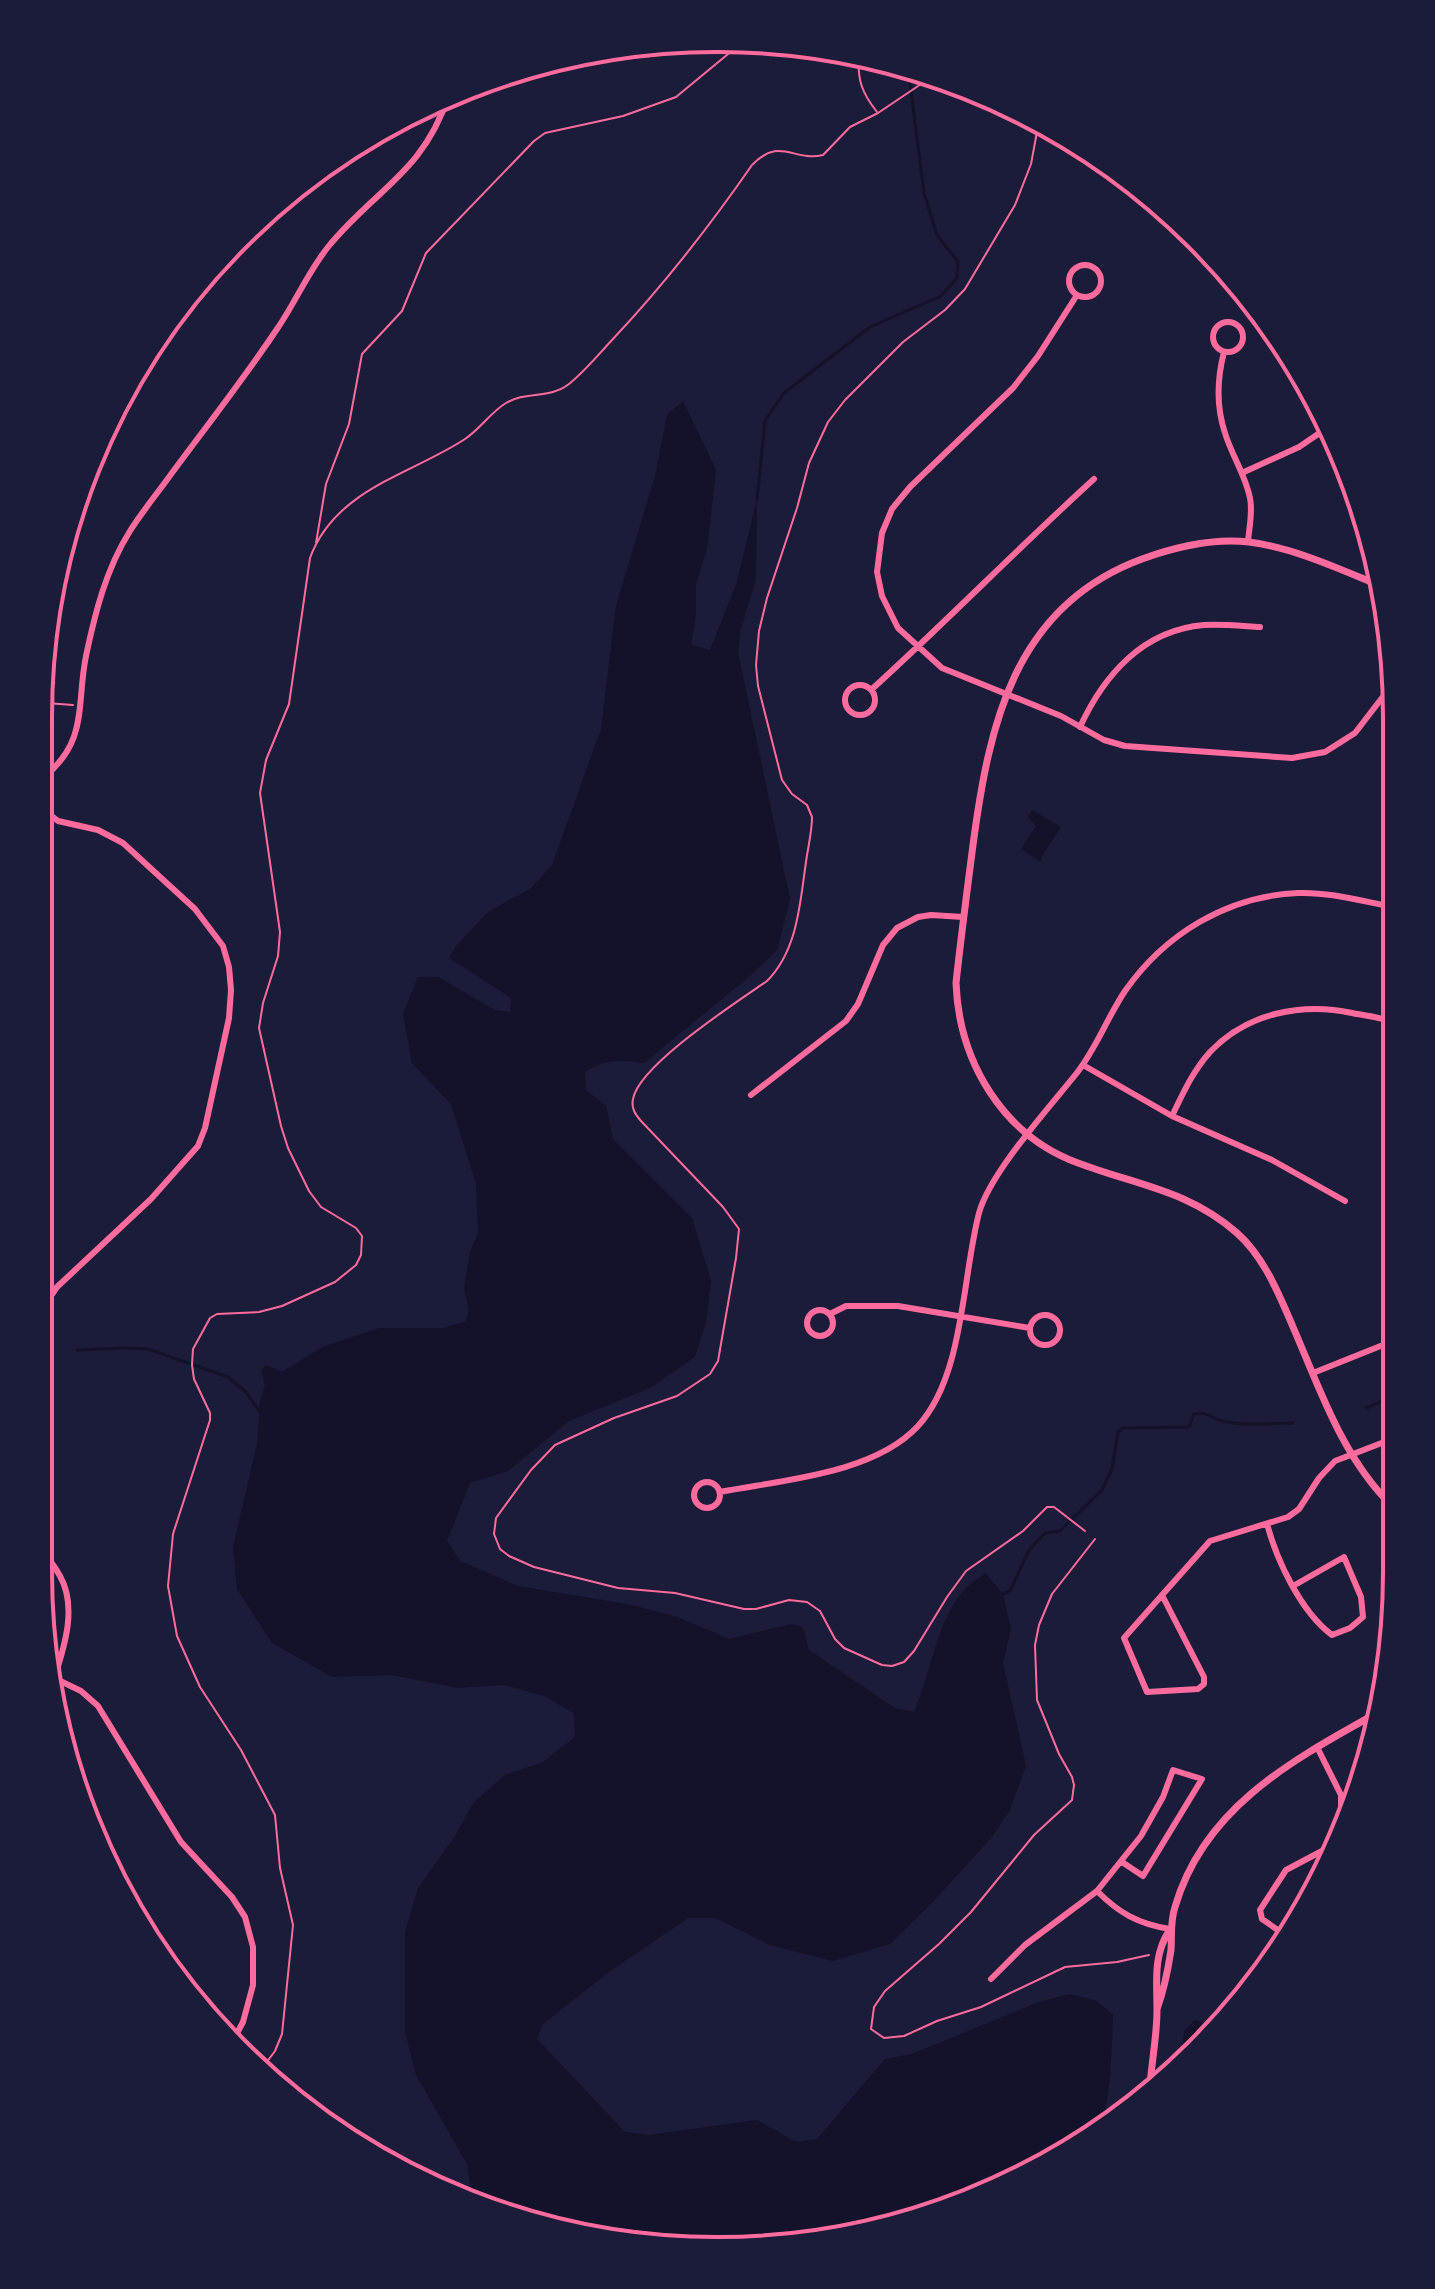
<svg xmlns="http://www.w3.org/2000/svg" width="1435" height="2289" font-family="Overpass,sans-serif">
  <rect width="100%" height="100%" fill="#1b1b3a"/>
  <path fill="#12122b" d="M683,401l33,69 -9,79 -11,35v31l-5,30 19,5 27,-68 20,-83 -1,80 -16,53 -2,20 52,247 -13,51 -27,26 -106,87c-23,-3 -39,-4 -59,9l1,18 20,16 7,33 79,79 19,63 -5,41 -11,35 -45,31 -81,33 -61,50 -38,12 -23,58 13,20 58,25 109,18 51,13 51,22 61,-15 13,3 6,23 86,58 19,4c17,-38 22,-91 51,-123 5,-6 14,-11 20,-16l18,21 8,35 -8,34 23,103 -16,44 -18,27 -61,67 -41,40 -57,17 -63,-16 -55,-27h-27l-79,54 -66,52 -6,15 88,93 24,3 108,-15 39,22 21,-3 68,-80 27,-5 127,-52 31,-8 27,7 16,14c-1,25 -2,106 -18,122l-201,91 -220,22 -175,-35 -26,-14 -6,-37 -51,-89 -11,-44v-99l13,-44 37,-52 19,-34 31,-27 38,-13 32,-25 -1,-24 -30,-17 -40,-11 -46,3 -66,-13 -60,2 -60,-34 -35,-54 -4,-42 24,-103 3,-43 5,-16 -4,-15 5,-5 16,7 40,-25 57,-19h65l22,-7 3,-10 -5,-23 6,-36 8,-19 -2,-49 -25,-80 -39,-41 -9,-49 15,-37h20l57,33 15,2 1,-14 -62,-40 8,-13 31,-33 43,-24 21,-23 49,-136 15,-123 39,-130 12,-61z
    M1032,810l29,17 -19,29 -1,6 -20,-13 15,-23 -8,-9z
    M1195,2020l18,6 -31,29 2,-24z"/>
  <g fill="none" stroke-linecap="round" stroke-linejoin="round">
    <path stroke="#12122b" stroke-width="3" d="M757,499l8,-78 19,-28 86,-66 71,-31 16,-18 1,-16 -21,-27 -13,-42 -16,-126
      M77,1350l51,-2 20,1 80,28 18,15 13,19
      M1366,1408l26,-11
      M1003,1594l7,-3 19,-41 16,-17 15,-2 42,-41 10,-21 6,-37 5,-4 66,-1 5,-13c11,-3 16,3 25,6 25,7 50,3 74,3"/>
  </g>
  <path fill="#542f53" d="M44,664l12,19 -10,7 -3,-3z"/>
  <g fill="none" stroke-linecap="round" stroke-linejoin="round">
    <path stroke="#ff6b9d" stroke-width="2" d="M859,55c-2,25 3,38 18,57
      M1039,121l-8,43 -16,41 -50,84 -20,21 -42,32 -58,58 -17,22 -19,41 -12,45 -30,90 -8,33 -3,34 2,21 24,94 10,14 15,11 5,12c0,15 -4,30 -6,45 -6,40 -8,88 -39,119 -30,21 -128,84 -134,118 -2,9 2,15 8,22l82,86 16,22 -3,29 -18,103 -8,13 -33,22 -63,22 -59,27 -24,25 -35,48 -2,16 6,15 9,7 25,11 84,21 57,5 69,16h12l33,-9 18,2 13,9 15,28 9,9 38,17 10,1 12,-4 10,-11 33,-54 19,-26 57,-40 24,-24h7l31,24
      M316,543l10,-59 23,-60 13,-70 40,-43 24,-58 108,-112 11,-8 78,-17 53,-19 69,-57
      M43,753c12,-16 11,-33 3,-50l27,2
      M1095,1539l-43,55 -13,31 -4,20 2,55 22,54 13,23 2,8 -2,15 -38,35 -63,77 -32,32 -54,47 -11,16 -3,22 13,9 20,-2 33,-15 44,-14 84,-40 52,-5 32,-7
      M263,2067l12,-16 7,-17 11,-109 -13,-57 -5,-53 -34,-65 -41,-63 -23,-51 -9,-50 5,-52 37,-114v-7l-16,-34 -2,-14 1,-16 17,-31 7,-4 42,-2 23,-6 53,-24 21,-17 5,-10 1,-19 -6,-8 -35,-21 -12,-16 -21,-43 -7,-22 -22,-98 4,-25 15,-47 2,-24 -20,-139 6,-33 23,-56 21,-146c25,-69 102,-84 155,-119 15,-10 26,-27 41,-36 20,-12 44,-4 63,-19 16,-13 29,-29 43,-44 51,-54 97,-113 140,-175 28,-29 41,-3 71,-10l27,-28 28,-14 55,-37"/>
    <path stroke="#ff6b9d" stroke-width="6" d="M1069 281a16 16 0 1 1 32 0a16 16 0 1 1-32 0Z
      M1077,295l-39,61 -25,32 -103,99 -18,22 -10,24 -5,39 5,24 16,32 44,40 119,48 43,24 21,6 167,12 33,-6 30,-19 30,-39
      M1213 337a15 15 0 1 1 30 0a15 15 0 1 1-30 0Z
      M1224,352c-7,27 -8,54 1,81 7,23 20,41 25,65 3,14 -1,30 -2,44
      M1244,472l55,-25 28,-19
      M845 700a15 15 0 1 1 30 0a15 15 0 1 1-30 0Z
      M871,690c76,-69 147,-142 223,-211
      M1080,727c24,-52 63,-97 124,-102 19,-1 38,1 56,2
      M43,778c46,-37 33,-73 43,-122 9,-43 20,-87 44,-125 12,-19 26,-36 39,-54 36,-49 74,-97 108,-148 18,-26 31,-57 51,-82 46,-57 95,-74 120,-150
      M1083,1065l89,51 100,44 73,41
      M751,1095l95,-74 12,-17 25,-59 14,-17 21,-11 13,-2 32,2
      M1172,1116c11,-23 21,-45 38,-64 37,-39 92,-50 142,-39 14,3 30,4 42,10
      M807 1323a13 13 0 1 1 26 0a13 13 0 1 1-26 0Z
      M40,1312l17,-25 94,-88 47,-53 7,-18 24,-110 2,-28 -2,-23 -6,-21 -28,-37 -72,-66 -25,-13 -40,-9 -15,-12
      M830,1314l16,-8h52l132,22
      M1030 1330a15 15 0 1 1 30 0a15 15 0 1 1-30 0Z
      M1313,1373l80,-32
      M694 1495a13 13 0 1 1 26 0a13 13 0 1 1-26 0Z
      M720,1492c61,-12 154,-18 198,-66 46,-50 44,-148 61,-213 11,-40 69,-104 97,-139 20,-25 31,-56 49,-83 40,-57 102,-95 173,-98 30,-1 60,7 90,13
      M1267,1524c10,37 34,88 65,111l18,-7 13,-11 -2,-20 -17,-40 -51,29
      M38,1544c7,10 16,21 22,32 17,30 5,69 -5,100
      M1162,1595l42,82v7l-6,5 -51,3 -23,-54 86,-97 78,-24 11,-8 20,-31 16,-17 57,-22
      M56,1679l25,12 17,15 83,136 51,55 13,20 8,30v38l-10,37 -8,15
      M1317,1747l24,48v43
      M1097,1891c22,22 41,33 73,38
      M1285,1935l-23,-16 -2,-9 26,-40 53,-28
      M991,1979l34,-34 72,-54 44,-55 22,-39 10,-27 29,9 -59,97 -21,-14"/>
    <path stroke="#ff6b9d" stroke-width="7" d="M1381,586c-42,-17 -86,-38 -132,-44 -36,-4 -74,5 -107,17 -128,47 -153,166 -169,286 -6,46 -12,92 -17,138 3,78 46,152 122,180 58,22 110,27 159,70 27,24 42,61 56,94 27,62 49,130 99,179
      M1157,2009c7,-19 11,-39 14,-59 1,-15 -1,-28 4,-43 29,-100 118,-147 202,-194
      M1150,2085c2,-25 7,-50 7,-75 0,-29 -4,-54 12,-79"/>
  </g>
  <path d="M0 0H1435V2289H0ZM717 52H718A665 665 0 0 1 1383 717V1572A665 665 0 0 1 718 2237H717A665 665 0 0 1 52 1572V717A665 665 0 0 1 717 52Z" fill="#1b1b3a" fill-rule="evenodd"/>
  <path fill="none" stroke="#ff6b9d" stroke-width="4" d="M717 52H718A665 665 0 0 1 1383 717V1572A665 665 0 0 1 718 2237H717A665 665 0 0 1 52 1572V717A665 665 0 0 1 717 52Z"/>
</svg>
